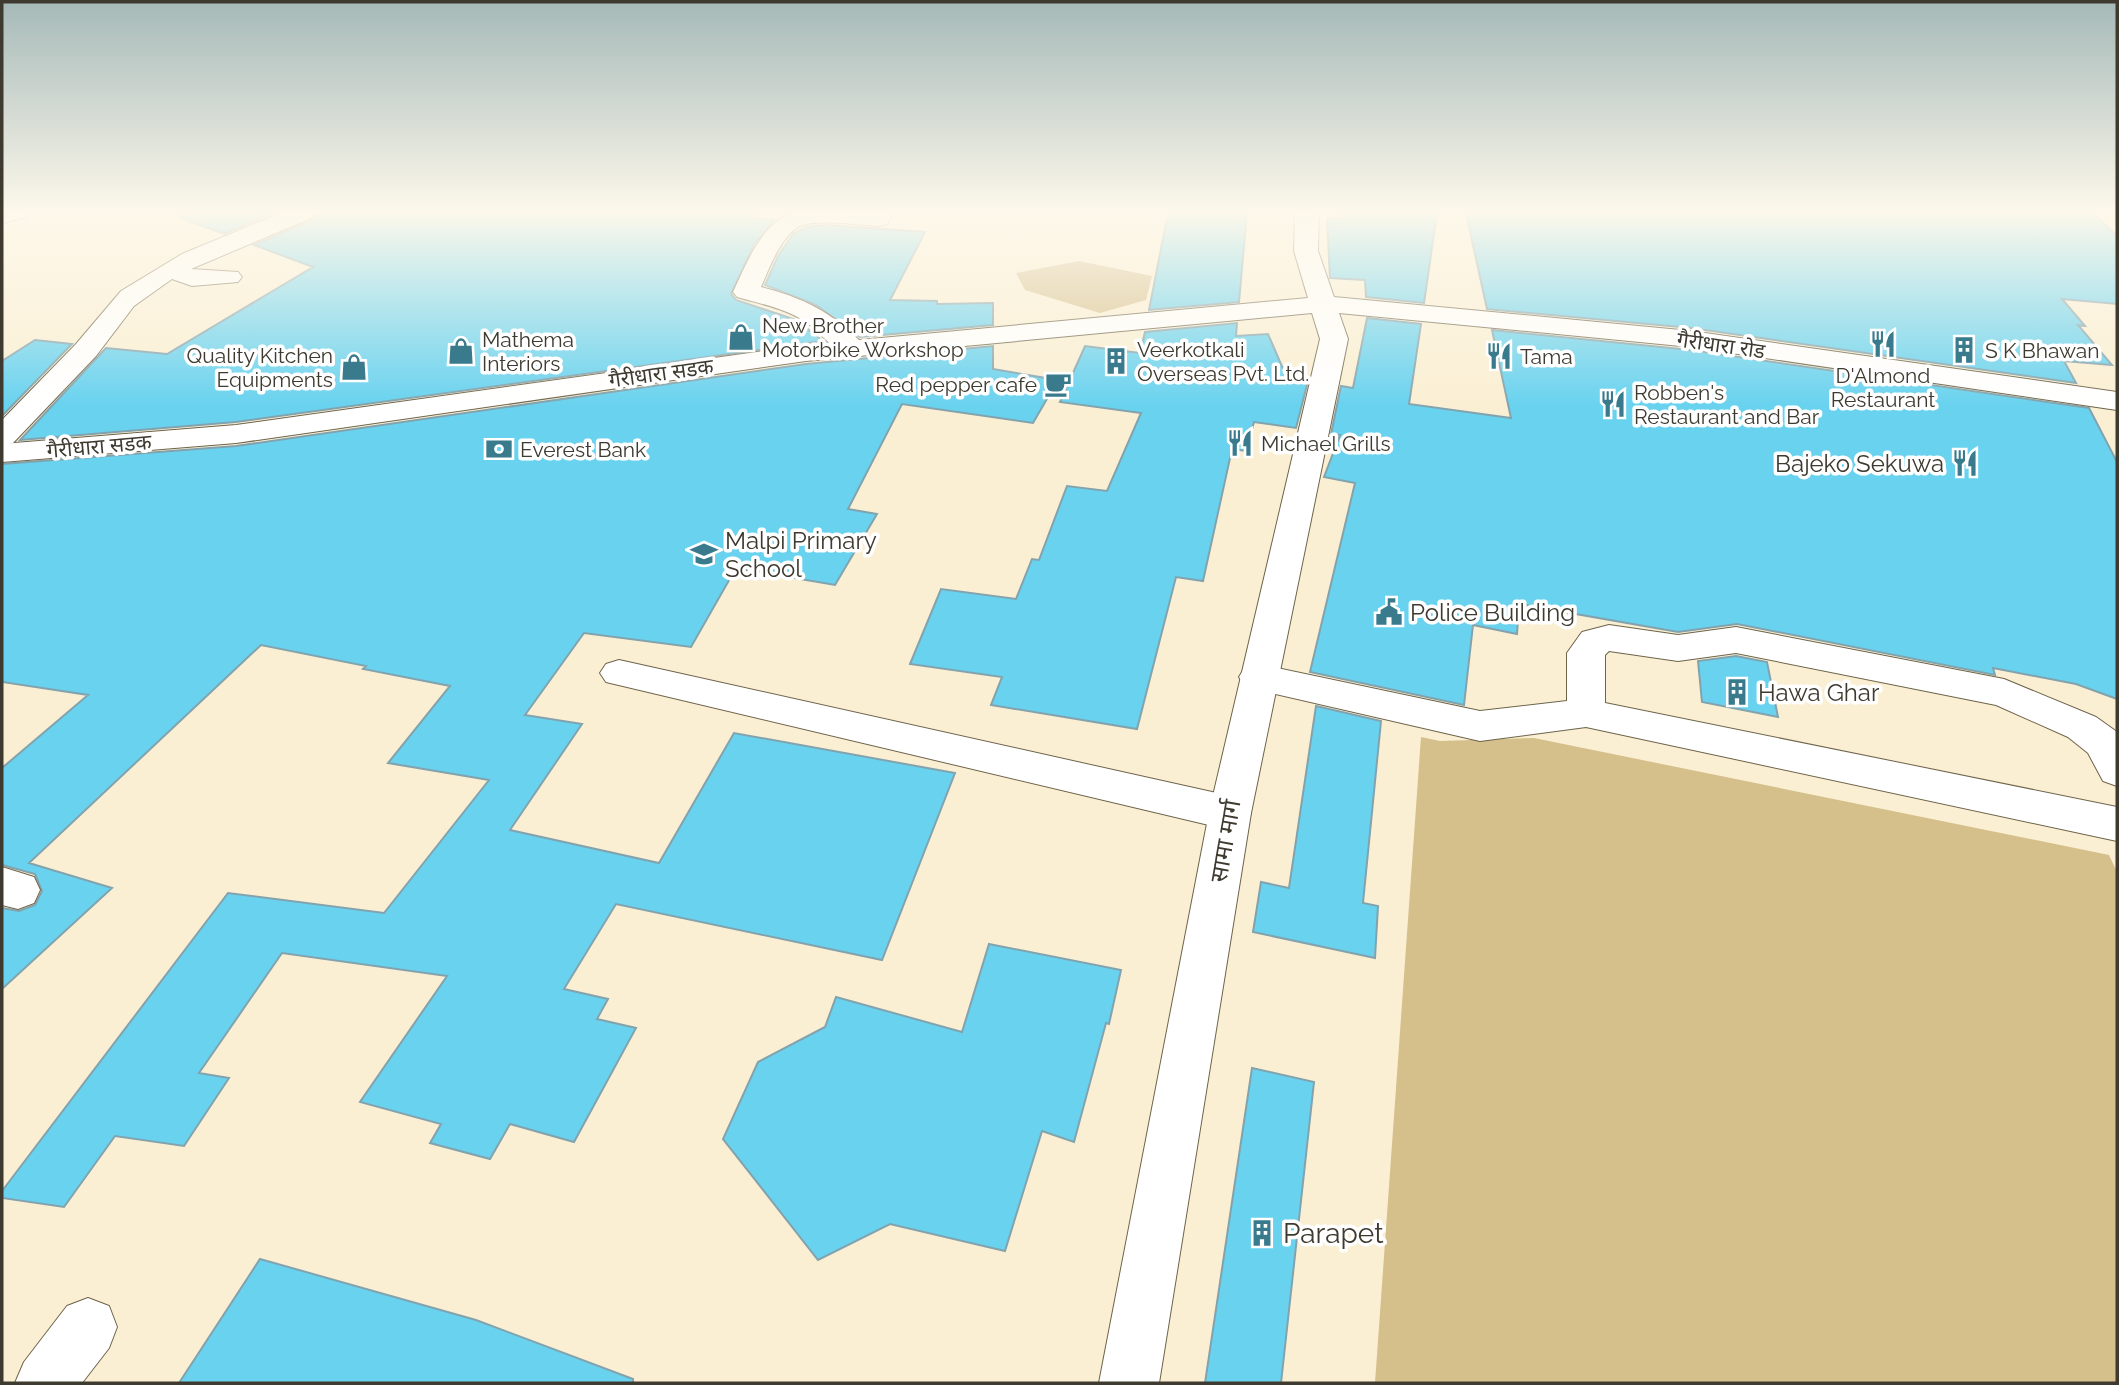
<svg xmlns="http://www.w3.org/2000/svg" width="2119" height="1385" font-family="Raleway,'Noto Sans Devanagari',sans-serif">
  <rect width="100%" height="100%" fill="#faefd3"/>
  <path fill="#d5bf8b" d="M1079,261l73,15 -6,24 -46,13 -75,-23 -9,-17z
    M1421,737l19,4 94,-3 575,117 8,17v511h-742z"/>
  <path fill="#68d2ef" stroke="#82a3ad" stroke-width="2" d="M181,213h92l-49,21 -43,-16z
    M316,213h442l-5,5 22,2 -21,24 -23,50 5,6 60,20 27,21 -587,81 -216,18 86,-92 61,6 146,-87 -59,-22 58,-25z
    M1168,213h79l-8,89 -90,8z
    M1343,213h94l-13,90 -58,-6 -1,-17 -35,-2 -3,-60 16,1z
    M1466,213h627l24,23v68l-55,-5 23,27 -7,-1 34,40 -48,-4 12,22 -385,-55 -204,-19z
    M826,225l99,7 -35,68 47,1v3l56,-1v22l-133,12 -44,-32 -51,-20 13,-29 15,-22 13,-7z
    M1367,318l54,6 -12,80 102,14 -19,-88 199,20 398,58 28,54v237l-41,-15 -83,-16 2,7 -258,-51 -59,8 -159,-28 -2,30 -44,-9 -9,80 -154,-33 45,-189 -31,-6 16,-42 -9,-1 10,-48 12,2z
    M1237,323l-1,13 32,-2 19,44 21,3 -12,47 -42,-6 -8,29 -14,-2 -29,132 -27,-4 -39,152 -146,-24 11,-28 -92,-13 31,-75 75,10 16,-40 7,1 28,-74 40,5 34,-78 -81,-11 25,-56 55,7 5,-21z
    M35,340l37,4 -70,72v-55z
    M993,346v23l65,11 -25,43 -131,-19 -54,105 29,5 -42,71 -99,-17 -45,79 -107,-14 -59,82 57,9 -72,106 149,33 75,-130 221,40 -73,187 -266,-56 -52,85 44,10 -11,20 39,9 -62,114 -64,-18 -20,35 -60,-16 11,-19 -81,-22 87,-126 -165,-23 -83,120 30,5 -45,68 -69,-10 -51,71 -62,-9v-7l226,-298 156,20 105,-133 -101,-17 62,-77 -87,-17 3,-3 -105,-21 -232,218 83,25 -110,101v-81l17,3 16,-6 7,-14 -7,-17 -33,-9v-97l86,-73 -86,-13v-218l234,-18 570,-82z
    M1736,656l31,6 11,55 -76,-15 -4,-41z
    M1316,706l65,15 -18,182 15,3 -3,52 -122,-26 8,-50 28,6z
    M989,944l132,26 -12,54 -3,-1 -32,119 -32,-11 -37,120 -115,-27 -72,36 -95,-121 35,-77 67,-35 11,-30 126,35z
    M1252,1068l62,14 -33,301h-76z
    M260,1259l216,61 157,59v4h-454z"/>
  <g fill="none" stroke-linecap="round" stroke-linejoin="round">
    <defs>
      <path id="minor" d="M2,213h25l-3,5 -22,5z
        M281,213h33l-3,5 -120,51 47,3 4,5 -4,5 -46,4 -20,-7 -38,27 -38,50 -83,87 -11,3v-26l74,-76 45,-53 61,-37z
        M793,213h100l-6,11 -8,2c-20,-1 -64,-8 -81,1 -18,11 -29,42 -37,60 40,10 71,25 100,55l4,6 -4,6c-24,6 -37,-20 -55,-32 -22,-14 -45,-18 -69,-25l-4,-5c13,-27 29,-70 60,-79z
        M1609,625l69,10 58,-8 268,52 92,38 21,15v54l-14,-5 -15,-28 -20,-16 -72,-32 -260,-52 -58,8 -69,-10 -4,4v48l512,104v34l-531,-114 -106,14 -222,-51 -13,-3 -6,-10 6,-10 13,-3 222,47 87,-10v-48l15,-21z
        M619,660l611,136 15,5 6,12 -6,12 -15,5 -624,-148 -6,-9 6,-9z
        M2,867l32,10 6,13 -6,13 -16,6 -16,-4z
        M88,1298l21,8 8,21 -8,21 -27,35h-67l9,-21 43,-56z"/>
      <path id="major" d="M1295,213h24l-1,38 16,46 357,34 426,61v18l-426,-63 -352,-34 9,26 -97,474 -92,570h-60l110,-570 111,-474 -8,-26 -506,48 -570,82 -234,19v-18l234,-19 570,-80 502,-47 -14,-47z"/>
    </defs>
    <use href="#minor" stroke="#6e644b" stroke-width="2"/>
    <use href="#major" stroke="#6e644b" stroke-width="2"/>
    <use href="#minor" fill="#fff" fill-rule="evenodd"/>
    <use href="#major" fill="#fff" fill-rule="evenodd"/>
  </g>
  <linearGradient id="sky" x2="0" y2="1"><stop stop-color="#a5b9b8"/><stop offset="0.52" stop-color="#fdf8eb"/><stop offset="1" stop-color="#fdf8eb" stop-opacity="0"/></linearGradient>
  <rect width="2119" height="407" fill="url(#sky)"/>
  <defs>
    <symbol id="shop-bare" viewBox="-9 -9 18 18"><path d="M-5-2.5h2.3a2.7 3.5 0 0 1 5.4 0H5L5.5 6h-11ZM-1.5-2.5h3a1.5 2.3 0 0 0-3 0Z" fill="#397b8c" stroke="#fff" stroke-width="2.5" paint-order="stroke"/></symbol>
    <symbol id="restaurant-bare" viewBox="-9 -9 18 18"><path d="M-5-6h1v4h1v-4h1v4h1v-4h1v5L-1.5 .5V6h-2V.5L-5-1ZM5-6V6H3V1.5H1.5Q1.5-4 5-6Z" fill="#397b8c" stroke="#fff" stroke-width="2.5" paint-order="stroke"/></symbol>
    <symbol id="building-bare" viewBox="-9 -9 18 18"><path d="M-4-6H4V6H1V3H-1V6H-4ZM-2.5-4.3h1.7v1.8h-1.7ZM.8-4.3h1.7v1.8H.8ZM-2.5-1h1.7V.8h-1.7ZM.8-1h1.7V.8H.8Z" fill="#397b8c" stroke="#fff" stroke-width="2.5" paint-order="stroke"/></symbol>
    <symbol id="cafe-bare" viewBox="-9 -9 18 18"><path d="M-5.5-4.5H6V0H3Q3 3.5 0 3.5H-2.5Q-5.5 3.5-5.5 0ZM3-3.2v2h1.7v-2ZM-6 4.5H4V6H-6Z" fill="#397b8c" stroke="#fff" stroke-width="2.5" paint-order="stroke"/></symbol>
    <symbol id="bank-bare" viewBox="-9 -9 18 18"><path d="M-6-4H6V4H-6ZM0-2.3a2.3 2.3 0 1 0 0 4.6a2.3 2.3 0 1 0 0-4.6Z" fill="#397b8c" stroke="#fff" stroke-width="2.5" paint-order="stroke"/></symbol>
    <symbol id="school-bare" viewBox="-9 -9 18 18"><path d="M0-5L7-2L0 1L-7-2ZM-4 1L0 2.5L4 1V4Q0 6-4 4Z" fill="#397b8c" stroke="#fff" stroke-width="2.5" paint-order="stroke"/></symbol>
    <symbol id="civic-bare" viewBox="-9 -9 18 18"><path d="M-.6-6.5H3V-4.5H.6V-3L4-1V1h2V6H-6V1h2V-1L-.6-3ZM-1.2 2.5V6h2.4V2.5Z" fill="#397b8c" stroke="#fff" stroke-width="2.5" paint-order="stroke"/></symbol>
  </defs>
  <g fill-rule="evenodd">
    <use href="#shop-bare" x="722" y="318" width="38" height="38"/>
    <use href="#restaurant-bare" x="1864" y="325" width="38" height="38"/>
    <use href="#building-bare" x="1945" y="331" width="38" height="38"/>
    <use href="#shop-bare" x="442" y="332" width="38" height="38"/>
    <use href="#restaurant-bare" x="1480" y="337" width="38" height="38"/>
    <use href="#building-bare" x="1097" y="342" width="38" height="38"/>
    <use href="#shop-bare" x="335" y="348" width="38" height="38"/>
    <use href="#cafe-bare" x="1039" y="365" width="38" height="38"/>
    <use href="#restaurant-bare" x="1594" y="385" width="38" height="38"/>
    <use href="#restaurant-bare" x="1221" y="424" width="38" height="38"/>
    <use href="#bank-bare" x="480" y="430" width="38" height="38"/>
    <use href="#restaurant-bare" x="1946" y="444" width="38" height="38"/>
    <use href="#school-bare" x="685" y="535" width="38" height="38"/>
    <use href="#civic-bare" x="1370" y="593" width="38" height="38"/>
    <use href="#building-bare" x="1718" y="673" width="38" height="38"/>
    <use href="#building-bare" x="1243" y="1214" width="38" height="38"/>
  </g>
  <g text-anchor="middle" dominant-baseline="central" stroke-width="7" stroke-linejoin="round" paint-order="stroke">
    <g font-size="21" fill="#3e3a2f" stroke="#fff" text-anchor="start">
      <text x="762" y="325">New Brother<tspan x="762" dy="24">Motorbike Workshop</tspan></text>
      <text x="482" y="339">Mathema<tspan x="482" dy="24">Interiors</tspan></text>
      <text x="1137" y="349">Veerkotkali<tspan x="1137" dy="24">Overseas Pvt. Ltd.</tspan></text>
      <text x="1985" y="350">S K Bhawan</text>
      <text x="333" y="355" text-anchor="end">Quality Kitchen<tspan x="333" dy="24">Equipments</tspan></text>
      <text x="1520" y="356">Tama</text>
      <text x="1883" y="375" text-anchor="middle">D'Almond<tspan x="1883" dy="24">Restaurant</tspan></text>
      <text x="1037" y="384" text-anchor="end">Red pepper cafe</text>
      <text x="1634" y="392">Robben's<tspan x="1634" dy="24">Restaurant and Bar</tspan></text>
      <text x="1261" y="443">Michael Grills</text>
      <text x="520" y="449">Everest Bank</text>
    </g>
    <g font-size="21" fill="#3e3a2f" stroke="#fff">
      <text transform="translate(1721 345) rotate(8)">गैरीधारा रोड</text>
      <text transform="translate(661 373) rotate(-8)">गैरीधारा सडक</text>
      <text transform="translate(99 446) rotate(-5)">गैरीधारा सडक</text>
    </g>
    <g font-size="24" fill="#3e3a2f" stroke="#fff" text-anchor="start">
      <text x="1944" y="463" text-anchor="end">Bajeko Sekuwa</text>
      <text x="725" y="540">Malpi Primary<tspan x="725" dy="28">School</tspan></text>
      <text x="1410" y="612">Police Building</text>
      <text x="1758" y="692">Hawa Ghar</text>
    </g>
    <g font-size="24" fill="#3e3a2f" stroke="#fff">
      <text transform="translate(1225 841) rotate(-80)">सामा मार्ग</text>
    </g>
    <g font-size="28" fill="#3e3a2f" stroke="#fff" text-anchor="start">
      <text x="1283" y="1233">Parapet</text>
    </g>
  </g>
  <rect width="2119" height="1385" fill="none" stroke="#3e3a2f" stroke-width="7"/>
</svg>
